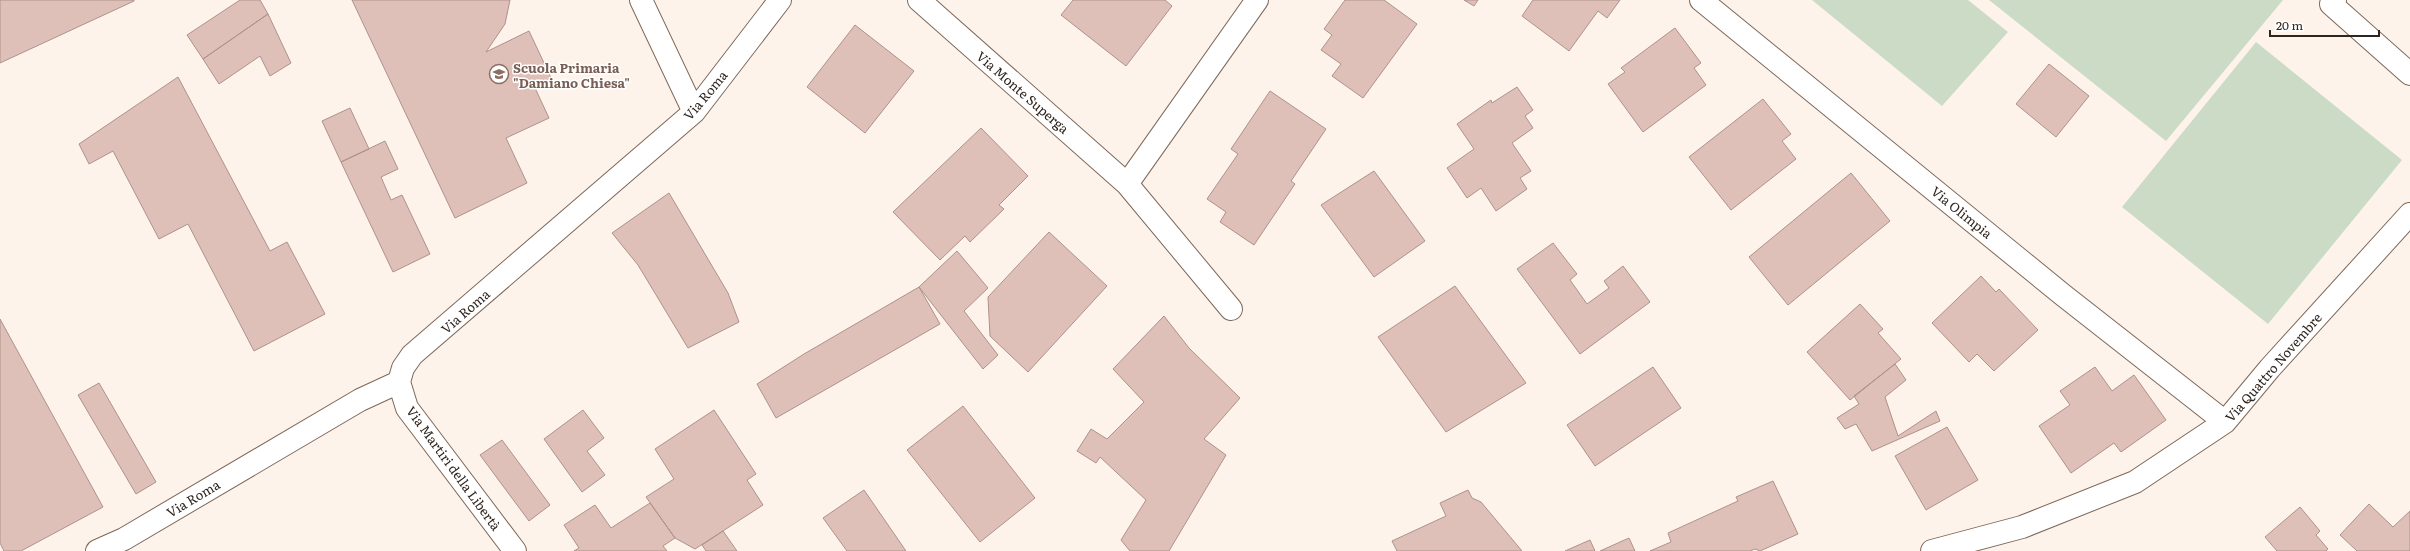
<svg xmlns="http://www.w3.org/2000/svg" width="2410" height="551" font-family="Literata,serif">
  <rect width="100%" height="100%" fill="#fdf3eb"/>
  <path fill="#ccdbc6" d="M1812,0h156l40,32 -66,74z
    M1989,0h294l-117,141z
    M2256,42l146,118 -134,164 -146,-117z"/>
  <path fill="#dec0b8" stroke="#ae928a" d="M0,0h134v1l-134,62z
    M240,0h20l8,14 -65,45 -16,-24z
    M352,0h158l-5,24 -19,28 43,-21 23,49 -17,8 14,30 -43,20 21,45 -72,35z
    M1073,0h92l7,6 -46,60 -65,-51z
    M1345,0h39l33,24 -54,74 -31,-22 9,-12 -20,-14 11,-15 -8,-6z
    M1464,0h14l-4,6z
    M1533,0h87l-13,18 -9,-7 -29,40 -47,-35z
    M268,14l23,49 -21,13 -10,-20 -41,28 -16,-25z
    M855,25l59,46 -49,62 -58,-46z
    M1675,28l26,35 -7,5 12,17 -63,47 -35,-48 17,-12 -4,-4z
    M2049,64l40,32 -33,41 -40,-33z
    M178,77l92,174 17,-9 38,72 -71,37 -66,-127 -29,15 -46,-88 -24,13 -10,-20z
    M1517,87l16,23 -8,6 8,12 -21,15 19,28 -11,7 7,11 -31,22 -15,-23 -14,10 -20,-30 27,-19 -17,-25 34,-24 1,3z
    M1270,91l56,38 -35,52 4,3 -41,61 -34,-23 6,-10 -19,-13 31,-45 -7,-5z
    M1763,99l28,35 -9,7 14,18 -65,51 -42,-53z
    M350,108l19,41 -28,13 -19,-41z
    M981,128l47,48 -29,29 5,4 -34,33 -5,-6 -25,24 -47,-48z
    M385,141l13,28 -17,8 10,23 11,-5 28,59 -37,18 -52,-110z
    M1374,171l51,70 -51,36 -53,-72z
    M1851,173l39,48 -102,84 -39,-48z
    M669,193l59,100 11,29 -51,26 -50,-83 -26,-32z
    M1049,232l58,54 -79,86 -38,-36 -2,-39z
    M1553,243l24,31 -7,6 17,24 22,-16 -5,-7 19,-15 27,36 -70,52 -63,-85z
    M957,251l31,37 -24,23 34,44 -15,14 -64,-82z
    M1981,276l15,16 3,-3 39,41 -44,41 -17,-17 -8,8 -37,-39z
    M1455,286l71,97 -80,49 -68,-95z
    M919,287l21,37 -164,94 -19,-34 47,-30z
    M1860,304l23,25 -5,4 23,26 -51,41 -43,-48z
    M1164,316l25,32 51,50 -36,41 22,16 -57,96h-39l-9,-11 25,-40 -46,-43 -4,6 -19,-12 14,-22 16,10 37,-37 -31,-33z
    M0,319l103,188 -82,44h-17l-4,-8z
    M1895,364l11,16 -21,17 13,39 38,-25 4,10 -68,30 -16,-27 -11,5 -8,-11 22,-14 -5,-8z
    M1653,367l28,41 -86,58 -28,-41z
    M2095,367l17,24 22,-16 32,45 -45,32 -7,-9 -43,30 -32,-47 31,-21 -10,-14z
    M99,383l57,99 -20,12 -58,-99z
    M963,406l72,92 -55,44 -73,-92z
    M583,410l21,28 -17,13 18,24 -23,17 -38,-53z
    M714,410l42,64 -9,6 16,25 -68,44 -20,-11 -29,-41 28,-18 -19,-30z
    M1947,427l31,53 -52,30 -31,-54z
    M502,440l48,65 -21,16 -49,-66z
    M1773,481l25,53 -38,17 -5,-2 -5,2h-100l21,-9 -3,-9 70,-32 -2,-4z
    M864,490l42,61h-59l-24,-33z
    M1468,490l4,8 9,4 41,49h-125l-5,-10 54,-25 -6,-13z
    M650,503l25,35 -12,8 4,5h-93l5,-3 -15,-23 31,-20 16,23z
    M2369,504l24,23 17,-16v40h-53l-17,-16z
    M2300,507l20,24 -4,4 12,14 -2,2h-49l-12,-14z
    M723,531l14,20h-31l-4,-6z
    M1629,538l6,13h-35z
    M1590,540l5,11h-30z"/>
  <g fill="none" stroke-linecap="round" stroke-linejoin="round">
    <defs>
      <path id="minor" d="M641,0l53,112
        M919,0l208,184 104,125
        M1701,0l362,295 162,127
        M2335,0l-4,4 79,70
        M1127,184l130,-184
        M399,382l4,-14 9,-13 282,-243 86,-112
        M399,382l8,26 108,143
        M97,551l27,-12 236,-139 39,-18
        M1932,551l90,-24 113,-45 90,-60 45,-54 140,-154"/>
    </defs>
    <use href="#minor" stroke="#7e6859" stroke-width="24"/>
    <use href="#minor" stroke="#fff" stroke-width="22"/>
  </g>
  <defs>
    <symbol id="school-ring" viewBox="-11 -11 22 22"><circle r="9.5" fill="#fff" stroke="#8d6e63" stroke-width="1.5"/><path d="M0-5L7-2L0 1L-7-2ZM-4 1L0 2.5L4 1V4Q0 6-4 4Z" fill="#8d6e63"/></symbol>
  </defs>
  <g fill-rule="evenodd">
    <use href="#school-ring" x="488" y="63" width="22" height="22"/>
  </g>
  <g text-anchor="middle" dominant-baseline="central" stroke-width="3" stroke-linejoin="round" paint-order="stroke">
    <g font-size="13" font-weight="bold" fill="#785e54" stroke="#fff" text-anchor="start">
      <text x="513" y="67">Scuola Primaria<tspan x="513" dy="15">"Damiano Chiesa"</tspan></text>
    </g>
    <g font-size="13" fill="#2e251f" stroke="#fff">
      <text transform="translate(1023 92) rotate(41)">Via Monte Superga</text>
      <text transform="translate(705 95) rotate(-50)">Via Roma</text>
      <text transform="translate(1962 212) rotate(39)">Via Olimpia</text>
      <text transform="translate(465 311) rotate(-41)">Via Roma</text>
      <text transform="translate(2273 367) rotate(-49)">Via Quattro Novembre</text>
      <text transform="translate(454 468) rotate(54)">Via Martiri della Libertà</text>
      <text transform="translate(193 498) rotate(-31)">Via Roma</text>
    </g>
  </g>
  <path d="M2270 30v6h109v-6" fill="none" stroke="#2e251f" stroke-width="2"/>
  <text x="2276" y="30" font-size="12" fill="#2e251f" stroke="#ffffff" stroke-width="3" paint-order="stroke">20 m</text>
</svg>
